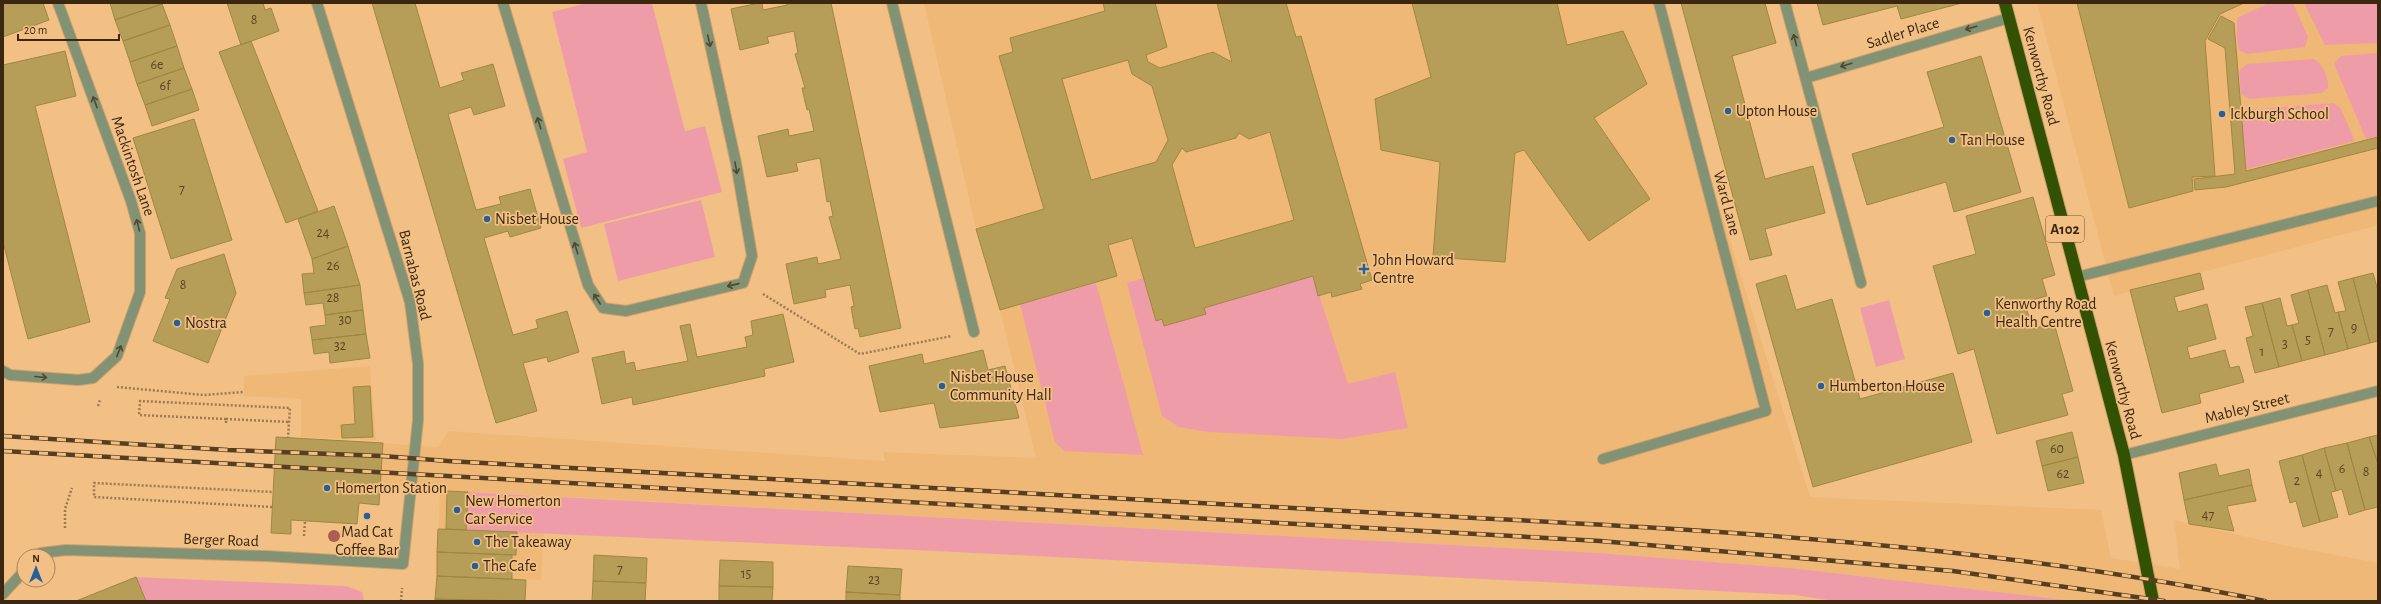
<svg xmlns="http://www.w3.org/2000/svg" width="2381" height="604" font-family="'Alegreya Sans',sans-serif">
  <rect width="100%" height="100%" fill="#f2c085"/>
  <path fill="#efb876" d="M924,3h732l154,494 291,13 10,48 69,11 -6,-49 104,24 100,19v38h-304l-284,-33 -192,-15 -1121,-61 40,40 27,1 -3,47 -104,-4 3,-86 -60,-6 3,-41 55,4 10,-16 437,30 -2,-9 153,6 -36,-148 -24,-81z
    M2037,3h341v222l-264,71z
    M370,366l6,74 -75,-3v-38l-57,-3v-20z"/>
  <path fill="#ee9da8" d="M587,3h65l33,128 20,-5 17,66 -141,36 -18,-69 24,-7 -35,-140z
    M2269,3h24l15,34 -3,10 -58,7 -8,-4 -2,-8v-24z
    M2304,3h74v40l-53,2z
    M2378,53v83l-12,3 -32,-75 7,-8z
    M2314,59c9,5 15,19 14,29l-6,5 -72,6 -9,-5 -2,-23 8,-7z
    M2334,103l7,6 14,32 -108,28 -5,-49 5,-10z
    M701,200l14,57 -97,24 -14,-57z
    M1313,276l35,108 47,-12 13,56 -66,11 -134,-7 -29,-5 -17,-11 -35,-133 16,-5 12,42 7,-1 2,7 42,-12 -2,-6z
    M1096,283l47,172 -79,-4 -9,-9 -35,-138z
    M1889,300l16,59 -29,8 -16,-59z
    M468,492l1130,61 192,15 284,33h-240l-39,-6 -859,-44 -470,-21z
    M136,577l210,9 16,6 2,9h-218z"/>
  <path fill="#b79e58" stroke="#9f8740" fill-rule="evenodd" d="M3,3h40l6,17 -46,17z
    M110,3h52v1l-47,16z
    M227,3h36l2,7 6,-2 8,23 -38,14z
    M372,3h43l25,85 24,-8 -3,-7 32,-9 12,42 -31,9 -3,-8 -23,7 28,96 25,-6 -2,-7 31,-8 11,39 -31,9 -2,-6 -24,7 29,97 25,-7 -2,-8 31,-9 12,41 -31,10 -1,-5 -24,6 14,48 -41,12z
    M759,3h3l1,7 24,-5 -1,-2h45l70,325 -41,9 -2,-9 -3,1 -4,-22 3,-1 -4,-21 -25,5 1,7 -32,7 -8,-40 31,-7 1,7 23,-5 -12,-42 4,-1 -3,-15 -3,1 -7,-44 -24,5 2,8 -31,6 -9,-41 30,-7 1,7 25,-5 -5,-22 -2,1 -5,-22h3l-10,-34 3,-1 -4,-22 -27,6 2,6 -29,7 -9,-41z
    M1103,3h52l12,44 -21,8 2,7 12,6 53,-16 19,10 -15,-59h69l10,34 5,-1 71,244 -12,4 2,5 -30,8 -1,-5 -13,4 -5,-20 -109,32 2,6 -42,12 -2,-7 -6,2 -24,-83 -24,7 9,31 -117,34 -24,-81 68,-20 -45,-153 14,-4 -3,-14 95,-27zM1128,60l4,14 20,12 16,54 -12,22 -65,18 -29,-101zM1270,132l24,88 -99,28 -23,-83 10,-17 4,4 50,-14 3,-5 10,6z
    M1412,3h145l10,42 56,-14 24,53 -53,34 56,81 -61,42 -65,-91 -9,3 -10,109 -72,-5 7,-95 -59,-12 -6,-51 56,-22z
    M1681,3h84l11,40 -44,13 33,123 48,-13 12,47 -60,16 7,26 -22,5z
    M1817,3h145l-61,16 -4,-13 -74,19z
    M2077,3h167l-24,11 -15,27 10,135 -23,1 1,14 -64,17z
    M162,4l8,21 -47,16 -8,-21z
    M2221,16l13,7 12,148 132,-34v11l-152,39 -31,3 -1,-11 41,-5 -10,-126 -17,-9z
    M170,25l7,21 -47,16 -7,-21z
    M251,41l67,170 -32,12 -67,-171z
    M177,46l7,22 -47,16 -7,-22z
    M65,51l11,45 -41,10 55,216 -62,17 -25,-97v-177z
    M1981,56l40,136 -67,20 -8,-30 -79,23 -15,-51 92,-27 -17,-55z
    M184,68l8,21 -47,16 -8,-21z
    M192,89l7,21 -47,16 -7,-21z
    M194,119l38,121 -61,19 -38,-121z
    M2033,197l22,78 -13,4 5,17 -22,6 7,27 22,-6 19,68 -11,3 6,21 -71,19 -23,-85 -16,5 -25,-88 43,-12 -10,-38z
    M334,206l14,40 -36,13 -14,-40z
    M348,246l12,39 -56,8 -2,-19 12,-1 -2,-14z
    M224,254l12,39 -28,70 -55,-22 17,-42 -5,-1 12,-29z
    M2200,273l4,16 -30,8 4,15 29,-8 9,35 -29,8 3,12 35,-9 5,18 9,-2 5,16 -45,12 2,9 -39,10 -32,-123z
    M2373,273l5,18v50l-8,2 -17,-65z
    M1786,275l10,35 36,-11 28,100 93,-26 19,69 -159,45 -57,-203z
    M2353,278l17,65 -22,6 -10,-37 8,-1 -8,-29z
    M360,285l3,25 -38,5 -2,-12 -17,2 -2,-12z
    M2327,285l8,28 3,-1 10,37 -23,6 -17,-65z
    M2308,290l17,65 -23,6 -10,-36 7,-2 -8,-28z
    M2280,298l7,28 5,-1 10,36 -23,6 -17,-64z
    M2262,303l17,64 -24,6 -9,-35 7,-2 -8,-29z
    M363,310l3,24 -54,6 -2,-13 16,-2 -1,-10z
    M783,314l11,48 -30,7 1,7 -132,29 -1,-8 -30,7 -10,-46 32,-7 2,13 8,-2 2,9 52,-10 -8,-35 10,-2 7,33 50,-10 -2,-10 8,-2 -2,-14z
    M366,334l4,24 -40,5 -1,-11 -15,2 -2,-14z
    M983,350l5,20 17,-4 14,52 -79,10 -6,-25 -54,9 -11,-46 53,-12 2,10z
    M370,386l3,51 -31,1 -1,-13 14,-1 -2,-37z
    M2072,432l6,25 -36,9 -6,-25z
    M2378,435v29l-9,-27z
    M276,437l107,6 -4,62 -20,-2 -2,21 -66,-4v14l-20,-1z
    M2369,437l9,27v43l-13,3 -18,-67z
    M2347,443l18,67 -16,5 -7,-26 -6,2 -12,-43z
    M2324,448l12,43 -5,1 7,25 -18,5 -18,-67z
    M2302,455l18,67 -17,5 -7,-26 -6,2 -11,-42z
    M2078,457l6,26 -36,8 -6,-25z
    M2216,464l3,12 30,-7 3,16 -68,15 -5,-27z
    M2252,485l4,16 -29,5 7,25 -45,-7 -5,-24z
    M447,491l21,1 -2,38 -20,-1z
    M438,529l79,3 -1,23 -79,-3z
    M437,552l75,3v24l-75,-3z
    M594,555l53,3 -1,25 -53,-2z
    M720,560l53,2v25l-54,-1z
    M848,566l54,3 -2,26 -54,-3z
    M437,576l89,4 -1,21 -90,-2z
    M136,577l10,24h-70z
    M593,581l53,2 -1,18h-53z
    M719,586l54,1 -1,14h-53z
    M846,592l54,3v6h-54z
    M435,599l42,2h-42z"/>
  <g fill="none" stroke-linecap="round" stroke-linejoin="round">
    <defs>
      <path id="minor" d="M503,3l85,282 15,23 23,3 117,-28 9,-27 -16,-93 -35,-160
        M892,3l82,329
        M1785,3l76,280
        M1806,78l203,-60
        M2077,277l301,-76
        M3,371l7,4 68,5 15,-2 24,-22 23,-64v-59l-9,-32 -73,-198
        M2124,455l254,-64
        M1603,459l163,-48 -107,-408
        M38,556l3,-3 25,-3 200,6 137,8 15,-144v-56l-8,-62 -93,-299
        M3,594l21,-23"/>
      <path id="highway" d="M2005,3l119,452 29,146"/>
    </defs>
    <use href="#minor" stroke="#cda16d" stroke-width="12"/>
    <use href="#highway" stroke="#cda16d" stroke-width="14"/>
    <path stroke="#9d794e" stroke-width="2.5" stroke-dasharray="2 2" stroke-linecap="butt" d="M763,294l97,60 92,-18
      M117,387l87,8 40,-3
      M98,406l2,-6
      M226,419l-87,-4 1,-14 150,7 -2,30
      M226,423v-4l63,3
      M272,507l-178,-10v-14l179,9
      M65,528v-19l7,-21
      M304,536l1,-15
      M401,601l1,-13"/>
    <use href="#minor" stroke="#829274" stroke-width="10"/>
    <use href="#highway" stroke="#325103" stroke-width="12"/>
    <defs>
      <path id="rail" d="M3,436l225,14 154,6 66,5c317,18 634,35 952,53 289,15 581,28 865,87
        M3,451l1597,90 353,30 211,30"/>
    </defs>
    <use href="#rail" stroke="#573e21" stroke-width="4.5"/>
    <use href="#rail" stroke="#f2c085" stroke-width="3" stroke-dasharray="9" stroke-linecap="butt"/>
  </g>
  <circle fill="#ac5d54" cx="334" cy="536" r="6"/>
  <defs><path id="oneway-shaft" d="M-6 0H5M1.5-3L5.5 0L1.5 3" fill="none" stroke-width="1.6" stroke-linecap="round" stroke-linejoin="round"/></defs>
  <g stroke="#50472d">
    <use href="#oneway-shaft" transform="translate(1971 28) rotate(164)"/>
    <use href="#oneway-shaft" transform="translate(1795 40) rotate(-105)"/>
    <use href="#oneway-shaft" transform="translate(709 41) rotate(78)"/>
    <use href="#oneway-shaft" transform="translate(1846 65) rotate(163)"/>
    <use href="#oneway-shaft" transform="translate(95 102) rotate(-110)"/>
    <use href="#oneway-shaft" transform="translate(539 123) rotate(-107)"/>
    <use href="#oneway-shaft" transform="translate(736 168) rotate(80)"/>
    <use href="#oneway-shaft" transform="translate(138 225) rotate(-104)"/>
    <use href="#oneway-shaft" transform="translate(576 248) rotate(-107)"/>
    <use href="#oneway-shaft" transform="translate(733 285) rotate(167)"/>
    <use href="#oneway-shaft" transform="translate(597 299) rotate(-123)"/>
    <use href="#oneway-shaft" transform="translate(119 351) rotate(-68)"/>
    <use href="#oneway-shaft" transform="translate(41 377) rotate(5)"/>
  </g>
  <g fill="#276098" stroke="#f2c085" stroke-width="1.5">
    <circle cx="1728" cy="111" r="4"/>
    <circle cx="2222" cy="114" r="4"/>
    <circle cx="1952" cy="140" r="4"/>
    <circle cx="487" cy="219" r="4"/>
    <path d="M1362 263h4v4h4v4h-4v4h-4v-4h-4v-4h4z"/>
    <circle cx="1987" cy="313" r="4"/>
    <circle cx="177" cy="323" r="4"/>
    <circle cx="942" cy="386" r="4"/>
    <circle cx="1821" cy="386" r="4"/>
    <circle cx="327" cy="488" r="4"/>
    <circle cx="457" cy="510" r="4"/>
    <circle cx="367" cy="516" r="4"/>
    <circle cx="477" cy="542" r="4"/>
    <circle cx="475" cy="566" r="4"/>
  </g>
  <g text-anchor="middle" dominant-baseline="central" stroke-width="3.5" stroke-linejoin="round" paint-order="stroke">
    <g font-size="14" fill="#5a4521">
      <text x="254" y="20">8</text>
      <text x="157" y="65">6e</text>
      <text x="165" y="86">6f</text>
      <text x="182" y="189">7</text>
      <text x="323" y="233">24</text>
      <text x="333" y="266">26</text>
      <text x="183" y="285">8</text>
      <text x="333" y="298">28</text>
      <text x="345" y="320">30</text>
      <text x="2354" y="328">9</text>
      <text x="2331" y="331">7</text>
      <text x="2308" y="340">5</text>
      <text x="2285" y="344">3</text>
      <text x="340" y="346">32</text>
      <text x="2262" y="352">1</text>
      <text x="2057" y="449">60</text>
      <text x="2342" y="469">6</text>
      <text x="2366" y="472">8</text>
      <text x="2319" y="473">4</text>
      <text x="2063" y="474">62</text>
      <text x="2297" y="481">2</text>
      <text x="2208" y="515">47</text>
      <text x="620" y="569">7</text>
      <text x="746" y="574">15</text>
      <text x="874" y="580">23</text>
    </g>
    <rect fill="#f2c085" stroke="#725532" stroke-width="1" x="2046" y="216" width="38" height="26" rx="3"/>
    <g font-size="15" font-weight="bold" fill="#3b270f">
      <text x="2065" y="229">A102</text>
    </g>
    <g font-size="16" fill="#3b270f" stroke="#f2c085">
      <text transform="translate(1903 33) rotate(-17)">Sadler Place</text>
      <text transform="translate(2041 76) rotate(75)">Kenworthy Road</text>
      <text transform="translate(133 166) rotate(71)">Mackintosh Lane</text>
      <text transform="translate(1727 203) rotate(75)">Ward Lane</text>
      <text transform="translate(415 275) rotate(76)">Barnabas Road</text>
      <text transform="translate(2123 390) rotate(75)">Kenworthy Road</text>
      <text transform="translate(2247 408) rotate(-14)">Mabley Street</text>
      <text transform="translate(221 540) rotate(2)">Berger Road</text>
    </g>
    <g font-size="16" fill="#3b270f" stroke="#f2c085" text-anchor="start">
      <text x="1736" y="111">Upton House</text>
      <text x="2230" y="114">Ickburgh School</text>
      <text x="1960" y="140">Tan House</text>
      <text x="495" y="219">Nisbet House</text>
      <text x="1373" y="260">John Howard<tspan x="1373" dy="18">Centre</tspan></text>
      <text x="1995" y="304">Kenworthy Road<tspan x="1995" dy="18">Health Centre</tspan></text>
      <text x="185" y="323">Nostra</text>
      <text x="950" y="377">Nisbet House<tspan x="950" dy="18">Community Hall</tspan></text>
      <text x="1829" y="386">Humberton House</text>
      <text x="335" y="488">Homerton Station</text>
      <text x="465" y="501">New Homerton<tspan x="465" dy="18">Car Service</tspan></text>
      <text x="367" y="532" text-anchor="middle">Mad Cat<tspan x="367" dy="18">Coffee Bar</tspan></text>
      <text x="485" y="542">The Takeaway</text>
      <text x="483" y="566">The Cafe</text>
    </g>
  </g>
  <rect width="2381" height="604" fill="none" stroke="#3b270f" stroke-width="8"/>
  <g transform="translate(36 568)"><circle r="19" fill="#f2c085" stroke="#a98356"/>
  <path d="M0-3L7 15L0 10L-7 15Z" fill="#276098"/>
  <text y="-6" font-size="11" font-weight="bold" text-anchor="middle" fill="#3b270f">N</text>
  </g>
  <path d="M18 34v6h101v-6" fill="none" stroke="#3b270f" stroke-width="2"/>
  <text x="24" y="34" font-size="12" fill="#3b270f" stroke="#f2c085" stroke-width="3" paint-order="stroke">20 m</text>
</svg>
